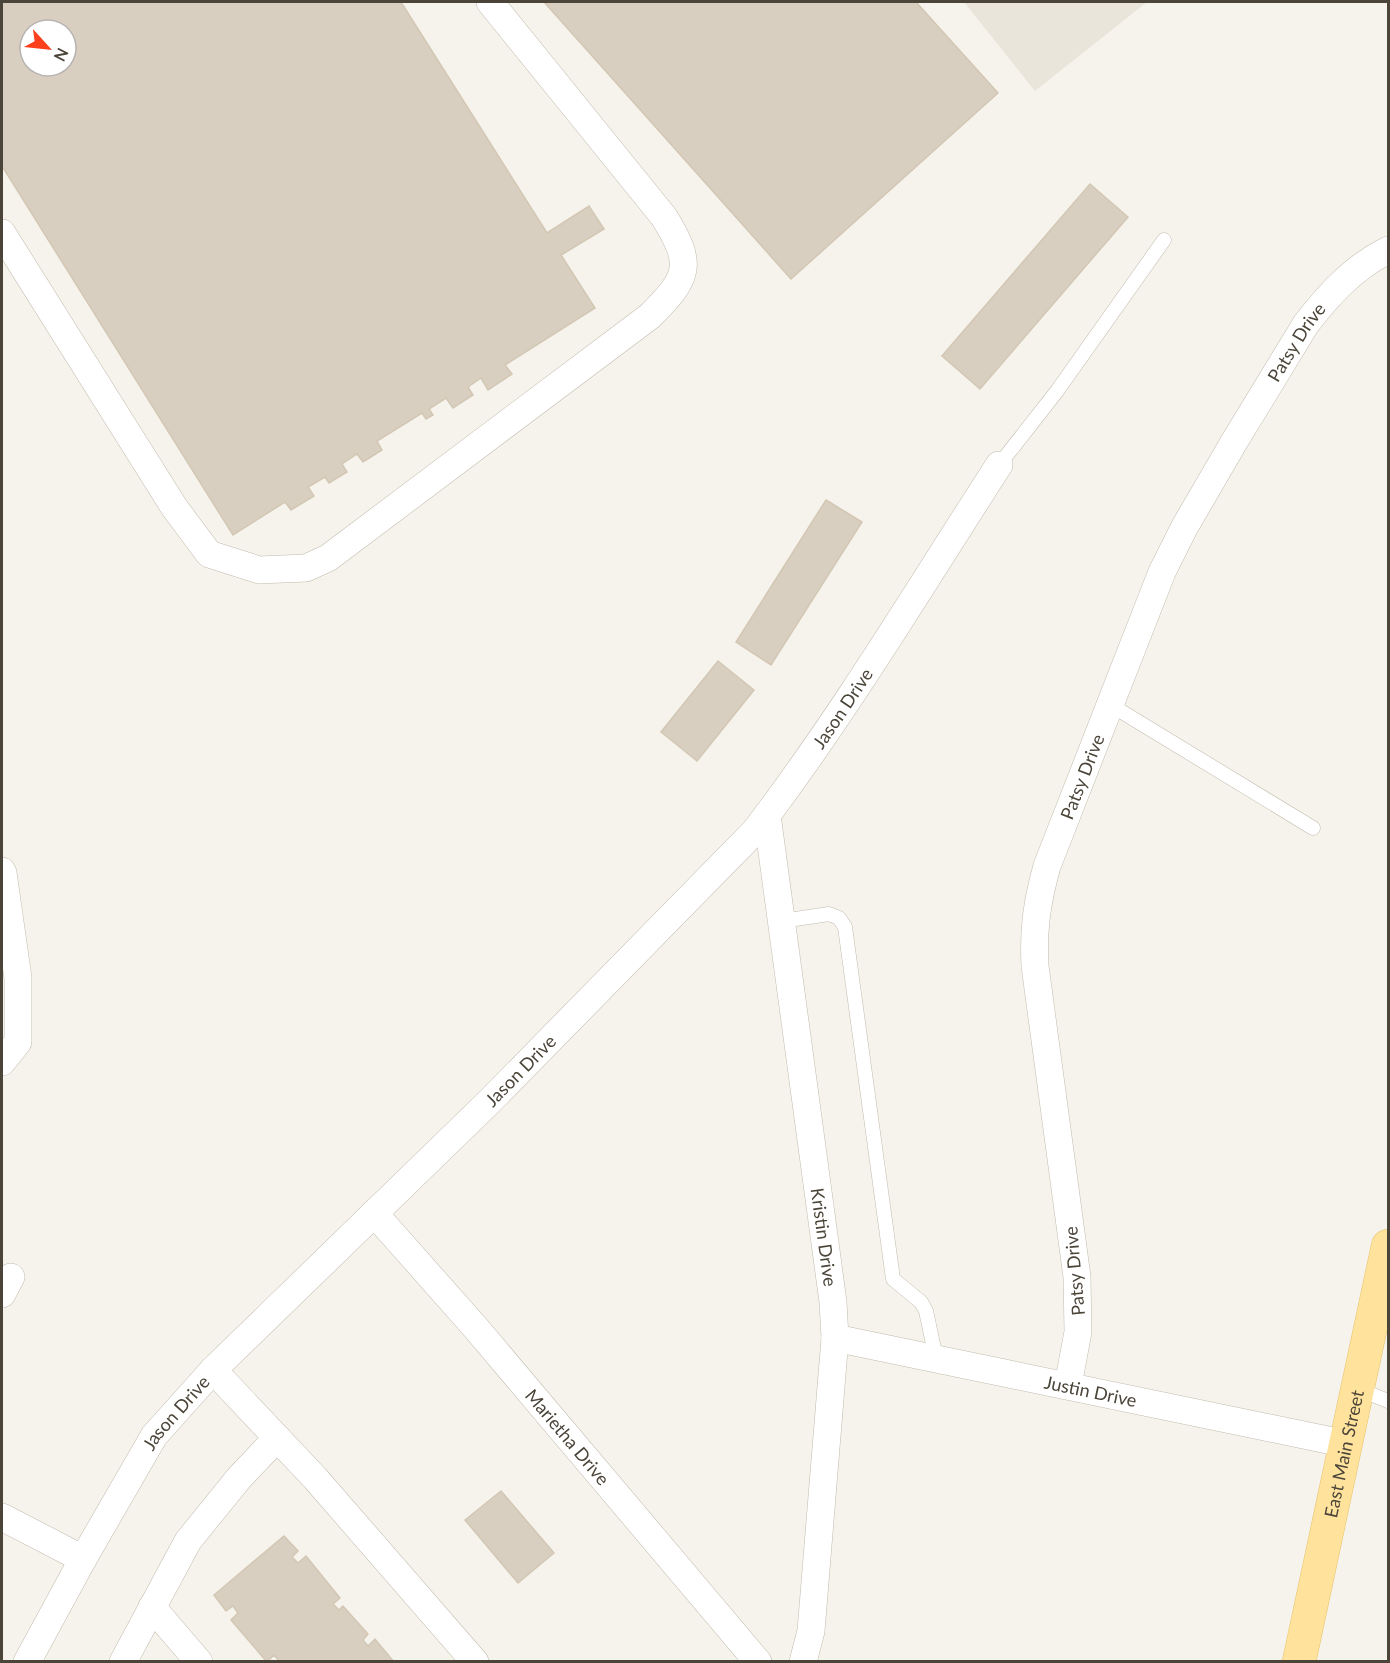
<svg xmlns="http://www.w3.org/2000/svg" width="1390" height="1663" font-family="Lato,sans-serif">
  <rect width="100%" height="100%" fill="#f6f3ec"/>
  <path fill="#eae5da" d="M964,2h183l-112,89z"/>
  <path fill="#d8cfc1" stroke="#d3c7b4" stroke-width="1.5" fill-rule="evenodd" d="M2,2h399l146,231 42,-27 15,23 -43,26 34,53 -90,57 7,9 -24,16 -7,-12 -13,9 5,8 -20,13 -7,-10 -17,11 4,6 -7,4 -4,-6 -45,28 5,9 -19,12 -6,-8 -15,10 5,8 -18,11 -4,-6 -17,10 6,9 -23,14 -6,-8 -52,33 -231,-369zM30,30h36v36h-36z
    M544,2h372l82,91 -207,186z
    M1090,184l38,33 -148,172 -38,-33z
    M826,500l36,22 -91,143 -35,-23z
    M718,661l36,29 -57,71 -36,-29z
    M501,1491l53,62 -36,30 -53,-63z
    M284,1536l14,15 -6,6 6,6 8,-7 34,42 -7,6 6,6 4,-4 25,28 -5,6 5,6 7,-7 19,23h-114l-6,-7 -7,7 -36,-42 7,-7 -5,-7 -7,5 -12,-16z"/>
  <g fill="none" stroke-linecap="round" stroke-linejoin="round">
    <defs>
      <path id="service" d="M999,465l58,-74 107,-151
        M1109,704l204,124
        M782,921l47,-7 10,4 6,9 48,352 28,23 5,9 10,47
        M1358,1389l30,12"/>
      <g id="minor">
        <path d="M2,233l172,274 35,47 50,16 47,-2 22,-10 322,-242c39,-39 44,-51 14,-99l-174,-215"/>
        <path id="s1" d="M767,815l66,487 2,36 -24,293 -8,31"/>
        <path d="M2,871l1,2 15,105v64l-16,20"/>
        <path id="s2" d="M374,1213l101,114 283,335"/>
        <path d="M2,1294l9,-17"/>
        <path id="s3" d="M835,1338l512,106"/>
        <path d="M213,1370l102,108 160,184"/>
        <path id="s4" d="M1068,1385l10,-53 -1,-55 -42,-311c-2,-37 2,-64 12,-100l115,-294 22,-44 50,-86 72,-118c23,-30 48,-57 82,-74"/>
        <path d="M2,1517l81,42"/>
        <path d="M152,1607l47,55"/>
        <path id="s5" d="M27,1662l56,-103 71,-123 59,-66 277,-269 265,-270c88,-115 165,-244 244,-366"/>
        <path d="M123,1662l65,-121 51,-63 38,-40"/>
      </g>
      <g id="primary">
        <path id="s6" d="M1299,1662l89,-416"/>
      </g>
    </defs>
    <use href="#service" stroke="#c2bbae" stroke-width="15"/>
    <use href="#minor" stroke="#c2bbae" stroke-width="28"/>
    <use href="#primary" stroke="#e6c16a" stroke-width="34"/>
    <use href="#service" stroke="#fff" stroke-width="14"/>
    <use href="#minor" stroke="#fff" stroke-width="27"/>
    <use href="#primary" stroke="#ffe39c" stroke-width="33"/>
  </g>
  <g text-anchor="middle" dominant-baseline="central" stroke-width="5" stroke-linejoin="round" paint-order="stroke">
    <g font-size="18" fill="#4b4439" stroke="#fff">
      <text stroke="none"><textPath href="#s4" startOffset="1106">Patsy Drive</textPath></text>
      <text stroke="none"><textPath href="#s5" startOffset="1263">Jason Drive</textPath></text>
      <text stroke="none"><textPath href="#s4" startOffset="620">Patsy Drive</textPath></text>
      <text stroke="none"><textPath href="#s5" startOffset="777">Jason Drive</textPath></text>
      <text stroke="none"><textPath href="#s1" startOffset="426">Kristin Drive</textPath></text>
      <text transform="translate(1074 1271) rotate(-95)">Patsy Drive</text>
      <text stroke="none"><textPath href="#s3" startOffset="261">Justin Drive</textPath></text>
      <text stroke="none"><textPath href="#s5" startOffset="291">Jason Drive</textPath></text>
      <text stroke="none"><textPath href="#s2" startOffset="296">Marietha Drive</textPath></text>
      <text stroke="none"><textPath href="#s6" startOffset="213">East Main Street</textPath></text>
    </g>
  </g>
  <rect width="1390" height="1663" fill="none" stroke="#4b4439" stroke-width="6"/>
  <g transform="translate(48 48) rotate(117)"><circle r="28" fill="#ffffff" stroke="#b7b4b0" stroke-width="1.5"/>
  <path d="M0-4.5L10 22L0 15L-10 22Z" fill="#fc3f1d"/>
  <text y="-9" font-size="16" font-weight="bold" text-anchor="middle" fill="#4b4439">N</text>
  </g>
</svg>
